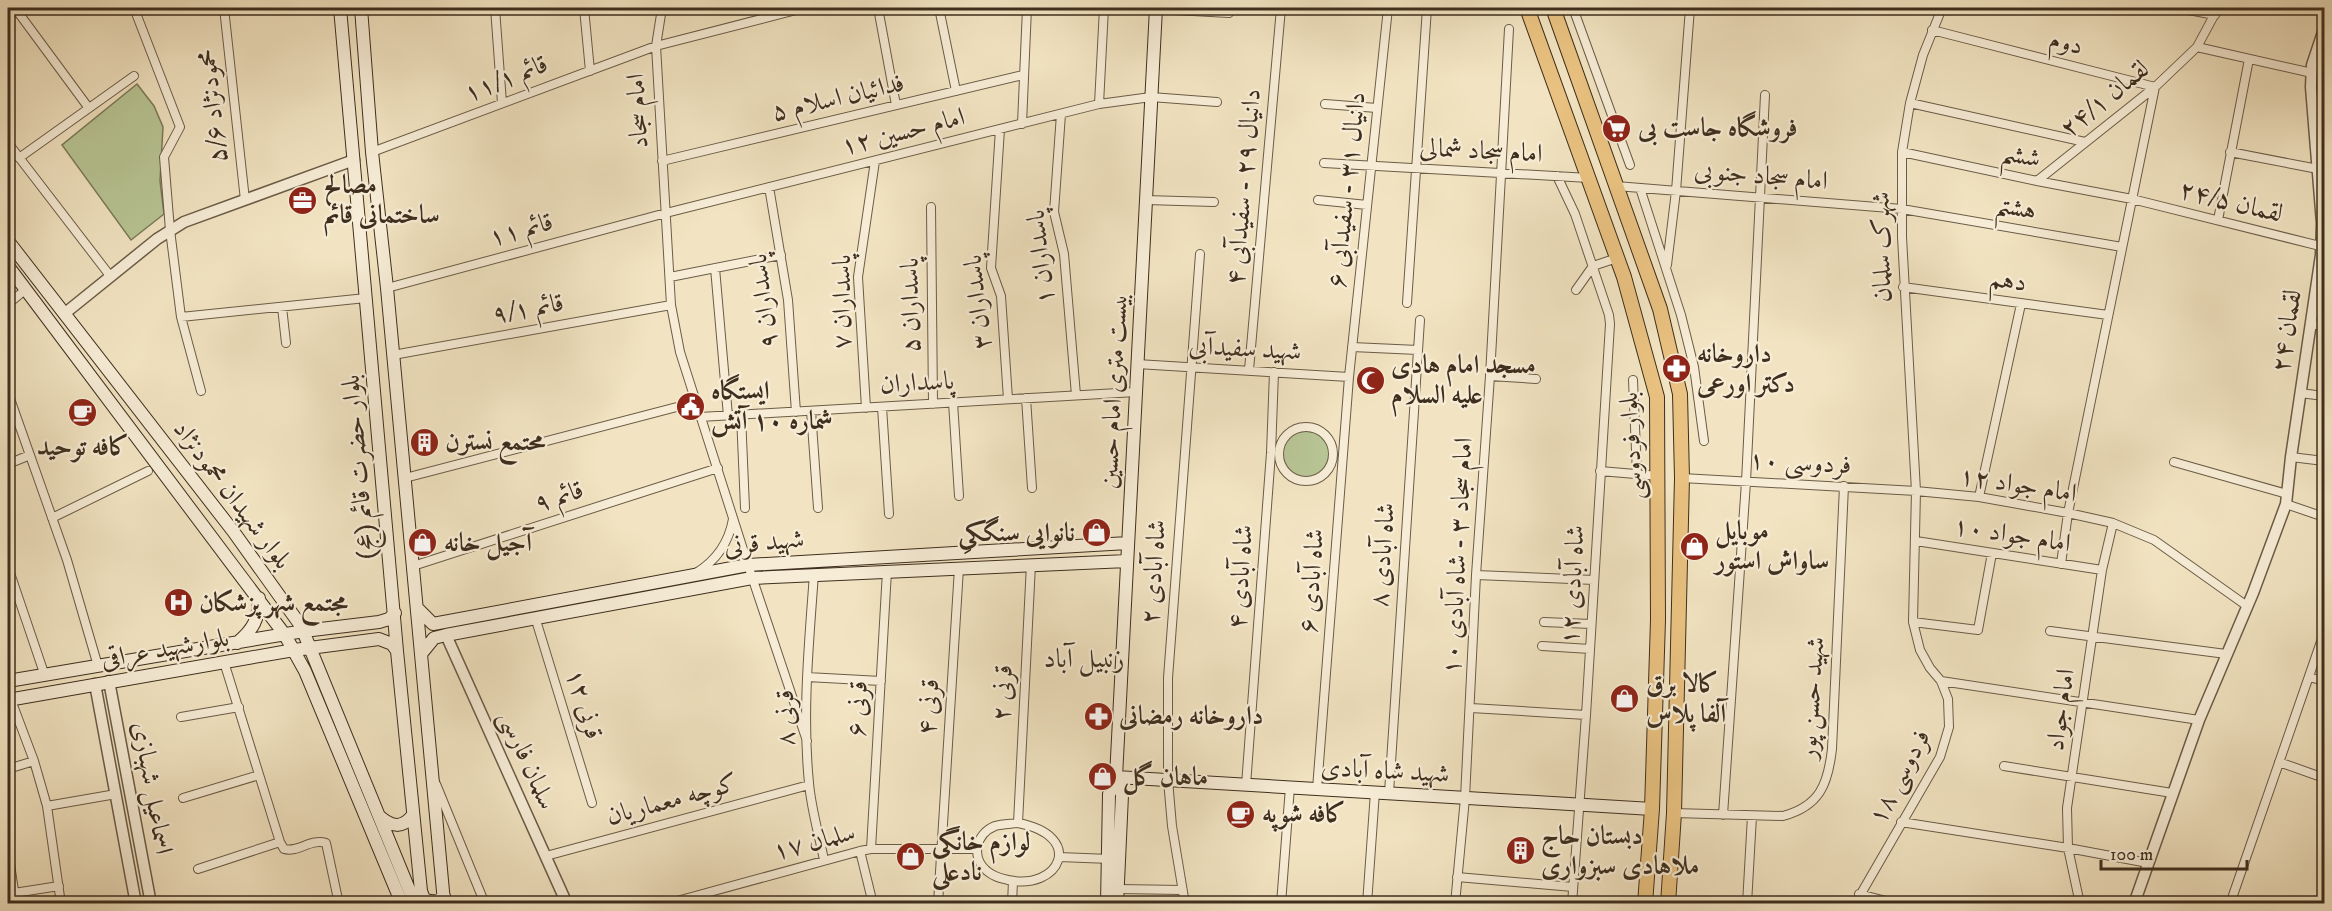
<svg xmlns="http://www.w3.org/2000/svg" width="2332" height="911" font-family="'IM FELL DW Pica',Amiri,serif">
  <rect width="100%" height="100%" fill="#f2e4c2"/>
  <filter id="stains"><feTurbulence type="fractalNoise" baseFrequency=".00333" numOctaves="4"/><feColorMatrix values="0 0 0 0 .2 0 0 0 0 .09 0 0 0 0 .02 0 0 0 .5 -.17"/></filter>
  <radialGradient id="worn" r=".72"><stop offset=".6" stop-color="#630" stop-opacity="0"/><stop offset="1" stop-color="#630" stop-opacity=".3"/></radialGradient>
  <path fill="#b8c595" stroke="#7b7a5a" stroke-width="1.5" d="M137,84l17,22 9,21 -3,54 4,33 -33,26 -69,-95z
    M1282 455a24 24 0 1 1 48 0a24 24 0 1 1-48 0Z"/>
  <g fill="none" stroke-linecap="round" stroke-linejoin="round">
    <defs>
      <path id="minor" d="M15,8l73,99
        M134,8l46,119 -16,30 6,73 11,87 20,74
        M224,8l21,192
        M495,8l7,95
        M584,8l6,63
        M662,8l-6,38 15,259 9,47 68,213 59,176
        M878,8l18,97
        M939,8l17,83
        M1573,8l57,157
        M2178,8l37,7
        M1156,9l73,4
        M1932,30l223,57 -87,426 -7,51
        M2197,47l115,26
        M1910,103l175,39
        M1099,104l5,-96
        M1325,104l52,4
        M1061,114l-7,98 10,42 12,141
        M1022,124l5,-116
        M1000,129l-9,139 10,28 7,103
        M8,143l103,134
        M372,152l284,-106 148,-38
        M1902,152l135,29 95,18 192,48
        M2230,152l88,17
        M19,158l115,-82
        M662,161l361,-86
        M1324,163l265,15
        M1557,176l18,38 34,101 1,9 -24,391 -14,189
        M2037,181l118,-94 42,-40 21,-39
        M1616,186l286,23 220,38
        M769,187l19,113 8,112
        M1640,188l41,127 13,52 10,74
        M1146,200l68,2
        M1318,200l49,5
        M931,207l2,197
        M2218,220l31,-161
        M1667,265l9,-74 14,-183
        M715,268l13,148
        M670,277l111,-22
        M1903,287l205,28
        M387,288l279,-75 433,-109 52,-7 66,5
        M1576,290l17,-24 24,-8
        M1407,303l20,-295
        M8,304l17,-14
        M282,307l4,36
        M181,317l185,-19
        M2310,324l14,2
        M1352,347l66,3
        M393,355l278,-50
        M1137,364l212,13
        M1249,370l32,-362
        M1490,376l46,3
        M1633,380l4,94
        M8,393l59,167 31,106
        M2300,393l24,3
        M1026,398l6,90
        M953,402l6,94
        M882,407l7,107
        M866,408l-8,-131 17,-116
        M811,411l7,97
        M741,415l4,93
        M700,417l436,-25
        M1279 454a27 27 0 1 1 54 0a27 27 0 1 1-54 0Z
        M2291,457l33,4
        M2174,462l113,32
        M8,464l22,-9
        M1600,471l59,5
        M405,478l291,-76
        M1682,478l234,13 63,6 89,16 45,10 41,17 93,66
        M1979,497l42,-193
        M2286,504l38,13
        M52,518l96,-47
        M1916,541l186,29
        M413,566l305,-98
        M8,567l37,109
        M696,573c21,-13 33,-31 37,-54
        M814,574c-5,69 -12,139 -5,209 2,25 10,52 15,77
        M1476,575l118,5
        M535,617l57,186
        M1544,622l47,2
        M1913,622l65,8 14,-77
        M2050,631l176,23
        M1542,646l48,3
        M224,662l56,180 4,7c14,4 27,-11 42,-6l13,61
        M807,677l74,4
        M2309,677l15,4
        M1941,681l258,39
        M11,700l23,61 13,45 14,98
        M1471,708l115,7
        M181,717l58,-10
        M2279,762l45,16
        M2004,766l168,27
        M8,769l26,-8
        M436,784l49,120
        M1246,785l25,-332 3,-81
        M1317,789l32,-412 39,-369
        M1389,793l31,-473
        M183,798l76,-23
        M47,806l69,-12
        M1674,813l109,3c37,-10 45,-32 49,-67l12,-263
        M1723,815l23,-333 19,-387
        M1901,822l167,26 80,15
        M1018,823l13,-259
        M1018,823c68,13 42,68 -10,57 -8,-2 -14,-3 -21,-9 -16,-13 -12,-37 8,-45 7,-2 15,-2 23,-3z
        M871,849l16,-278
        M8,851l8,53
        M860,851l13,53
        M546,856l263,-71
        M1059,857l51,2
        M198,869l82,-27
        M1457,877l116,10
        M1118,889l64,1
        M14,893l45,-7
        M1859,894l39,10
        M666,904l194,-53 11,-2h106
        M938,904l21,-336
        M1012,904l1,-23
        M1185,904l-13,-78 -4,-46v-102l32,-424
        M1281,904l9,-117
        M1367,904l8,-112
        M1455,904l10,-106 11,-223 14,-199 19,-347
        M1747,904l5,-88
        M1855,904l85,-147 9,-30 -1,-28 -7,-18 -11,-13 -10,-18 -7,-28 3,-131 -14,-254v-85l8,-49 13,-48 19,-47
        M2080,904l-12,-56 -1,-40 35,-238 11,-47
        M2230,904l94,-271"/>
      <path id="tertiary" d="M64,314l93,-75 27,-17 170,-62
        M446,635l121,269
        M109,681l42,223
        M95,684l41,220
        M2134,904l65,-184 54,-127 33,-89 5,-47 30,-202 1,-32 -11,-136 1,-22 12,-36"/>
      <path id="secondary" d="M340,8l57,643 24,240 3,8c8,3 14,4 20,-3
        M361,8l11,144 15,136 57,614
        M8,241l225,290 68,95 114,278
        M8,266l277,369 20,36 97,233
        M417,608l16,16 315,-59 380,-22
        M237,643c16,-13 22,-24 22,-45
        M421,654l13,-16 12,-3 306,-57 375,-17
        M8,681l296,-50 75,-9 10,-3 6,-6
        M8,700l286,-50 85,-11 13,5 5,7
        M1116,777l536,32
        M1116,777l6,18 -5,109
        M379,816c13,11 23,13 34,-1
        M1107,904l2,-110 7,-17 40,-769"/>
      <path id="primary" d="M1527,8l97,269 33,120 1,223 -6,189 -7,95
        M1553,8l107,301 20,85 2,84 -8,335 -6,91"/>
    </defs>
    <use href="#minor" stroke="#6b5c47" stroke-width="10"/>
    <use href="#tertiary" stroke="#6b5c47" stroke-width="13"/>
    <use href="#secondary" stroke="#3e2e1e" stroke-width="14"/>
    <use href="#primary" stroke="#3e2e1e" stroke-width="16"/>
    <use href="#minor" stroke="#f7edd7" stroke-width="8"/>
    <use href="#tertiary" stroke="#f7edd7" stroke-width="10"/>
    <use href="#secondary" stroke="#f7edd7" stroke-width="12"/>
    <use href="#primary" stroke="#e9c281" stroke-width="14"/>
  </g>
  <defs>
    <symbol id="supermarket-disc" viewBox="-11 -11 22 22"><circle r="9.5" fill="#8f2418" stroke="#f7edd7"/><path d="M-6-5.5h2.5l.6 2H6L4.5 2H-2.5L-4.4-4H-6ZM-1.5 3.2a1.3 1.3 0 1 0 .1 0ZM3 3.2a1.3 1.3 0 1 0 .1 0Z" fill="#fff"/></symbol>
    <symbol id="office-disc" viewBox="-11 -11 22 22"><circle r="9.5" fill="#8f2418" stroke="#f7edd7"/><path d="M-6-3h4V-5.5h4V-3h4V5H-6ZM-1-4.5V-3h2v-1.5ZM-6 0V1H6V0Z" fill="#fff"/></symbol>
    <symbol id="pharmacy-disc" viewBox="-11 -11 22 22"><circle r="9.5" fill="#8f2418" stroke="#f7edd7"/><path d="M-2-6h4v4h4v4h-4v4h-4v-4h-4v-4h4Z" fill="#fff"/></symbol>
    <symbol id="mosque-disc" viewBox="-11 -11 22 22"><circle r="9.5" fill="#8f2418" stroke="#f7edd7"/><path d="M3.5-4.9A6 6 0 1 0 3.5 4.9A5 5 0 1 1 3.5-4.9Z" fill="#fff"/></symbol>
    <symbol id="civic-disc" viewBox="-11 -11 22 22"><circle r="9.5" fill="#8f2418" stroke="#f7edd7"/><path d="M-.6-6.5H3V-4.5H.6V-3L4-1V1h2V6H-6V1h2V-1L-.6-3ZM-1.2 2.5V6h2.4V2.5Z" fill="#fff"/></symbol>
    <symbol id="cafe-disc" viewBox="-11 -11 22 22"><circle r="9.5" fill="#8f2418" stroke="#f7edd7"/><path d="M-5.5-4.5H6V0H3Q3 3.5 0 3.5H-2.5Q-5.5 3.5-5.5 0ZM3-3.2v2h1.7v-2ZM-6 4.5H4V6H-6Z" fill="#fff"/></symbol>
    <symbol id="building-disc" viewBox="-11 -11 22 22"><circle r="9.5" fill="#8f2418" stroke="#f7edd7"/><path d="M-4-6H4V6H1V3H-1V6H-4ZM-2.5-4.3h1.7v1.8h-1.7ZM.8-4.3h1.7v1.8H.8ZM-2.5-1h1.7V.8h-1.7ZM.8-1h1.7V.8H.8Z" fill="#fff"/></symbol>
    <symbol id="shop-disc" viewBox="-11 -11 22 22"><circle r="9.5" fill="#8f2418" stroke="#f7edd7"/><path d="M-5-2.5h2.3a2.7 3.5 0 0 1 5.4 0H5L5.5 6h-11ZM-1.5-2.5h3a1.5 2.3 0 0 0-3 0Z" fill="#fff"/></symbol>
    <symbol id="hospital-disc" viewBox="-11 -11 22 22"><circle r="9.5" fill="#8f2418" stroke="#f7edd7"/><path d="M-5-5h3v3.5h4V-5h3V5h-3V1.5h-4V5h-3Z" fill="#fff"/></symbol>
  </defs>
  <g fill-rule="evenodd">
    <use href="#supermarket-disc" x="1600" y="112" width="33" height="33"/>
    <use href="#office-disc" x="286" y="184" width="33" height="33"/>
    <use href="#pharmacy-disc" x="1660" y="352" width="33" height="33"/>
    <use href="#mosque-disc" x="1354" y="364" width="33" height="33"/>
    <use href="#civic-disc" x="674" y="390" width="33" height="33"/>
    <use href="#cafe-disc" x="66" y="396" width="33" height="33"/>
    <use href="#building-disc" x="408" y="426" width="33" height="33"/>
    <use href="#shop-disc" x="1080" y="516" width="33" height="33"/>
    <use href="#shop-disc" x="406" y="526" width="33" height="33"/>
    <use href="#shop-disc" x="1678" y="530" width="33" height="33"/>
    <use href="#hospital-disc" x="162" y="586" width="33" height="33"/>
    <use href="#shop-disc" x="1608" y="682" width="33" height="33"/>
    <use href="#pharmacy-disc" x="1082" y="700" width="33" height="33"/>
    <use href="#shop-disc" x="1086" y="760" width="33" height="33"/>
    <use href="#cafe-disc" x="1224" y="798" width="33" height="33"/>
    <use href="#building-disc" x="1504" y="834" width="33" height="33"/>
    <use href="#shop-disc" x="894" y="840" width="33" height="33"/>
  </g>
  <g text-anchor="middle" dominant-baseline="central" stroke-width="4.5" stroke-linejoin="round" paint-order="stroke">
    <g font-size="26" fill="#3e2e1e" stroke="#f7edd7">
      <text transform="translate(2066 43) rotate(14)">دوم</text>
      <text transform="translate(506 79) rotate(-21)">قائم ۱۱/۱</text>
      <text transform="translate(838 98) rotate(-13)">فدائیان اسلام ۵</text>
      <text transform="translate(2105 99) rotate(-39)">لقمان ۲۴/۱</text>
      <text transform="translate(213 106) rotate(-96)">محمودنژاد ۵/۶</text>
      <text transform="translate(638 111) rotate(-93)">امام سجاد</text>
      <text transform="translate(903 132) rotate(-14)">امام حسین ۱۲</text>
      <text transform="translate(1481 151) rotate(3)">امام سجاد شمالی</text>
      <text transform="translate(2021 156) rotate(12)">ششم</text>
      <text transform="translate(1761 176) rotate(5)">امام سجاد جنوبی</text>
      <text transform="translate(1244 187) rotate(-85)">دانیال ۲۹ - سفیدآبی ۴</text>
      <text transform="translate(1347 190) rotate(-84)">دانیال ۳۱ - سفیدآبی ۶</text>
      <text transform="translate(2231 202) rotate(14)">لقمان ۲۴/۵</text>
      <text transform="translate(2016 208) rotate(10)">هشتم</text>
      <text transform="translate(521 230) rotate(-15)">قائم ۱۱</text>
      <text transform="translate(1882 247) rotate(-91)">شهرک سلمان</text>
      <text transform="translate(1041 257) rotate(-96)">پاسداران ۱</text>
      <text transform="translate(2008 281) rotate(8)">دهم</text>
      <text transform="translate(764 301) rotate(-97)">پاسداران ۹</text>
      <text transform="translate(842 302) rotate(-90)">پاسداران ۷</text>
      <text transform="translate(978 302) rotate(-96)">پاسداران ۳</text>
      <text transform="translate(911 305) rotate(-91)">پاسداران ۵</text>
      <text transform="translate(528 309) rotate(-10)">قائم ۹/۱</text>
      <text transform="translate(2287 331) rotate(-81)">لقمان ۲۴</text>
      <text transform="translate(1245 349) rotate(3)">شهید سفیدآبی</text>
      <text transform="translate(917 383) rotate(-3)">پاسداران</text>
      <text transform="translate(1114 391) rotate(-87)">بیست متری امام حسین</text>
      <text transform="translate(1632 446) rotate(-93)">بلوار فردوسی</text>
      <text transform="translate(1800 463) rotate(3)">فردوسی ۱۰</text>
      <text transform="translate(359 467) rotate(-95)">بلوار حضرت قائم (عج)</text>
      <text transform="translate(2018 485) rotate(9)">امام جواد ۱۲</text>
      <text transform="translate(232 495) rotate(53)">بلوار شهیدان محمودنژاد</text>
      <text transform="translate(559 497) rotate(-18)">قائم ۹</text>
      <text transform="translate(2012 535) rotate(9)">امام جواد ۱۰</text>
      <text transform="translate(764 543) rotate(-6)">شهید قرنی</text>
      <text transform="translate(1383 555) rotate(-86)">شاه آبادی ۸</text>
      <text transform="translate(1458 556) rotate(-87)">امام سجاد ۳ - شاه آبادی ۱۰</text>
      <text transform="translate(1154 572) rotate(-86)">شاه آبادی ۲</text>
      <text transform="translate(1241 577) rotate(-86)">شاه آبادی ۴</text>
      <text transform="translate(1312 581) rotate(-86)">شاه آبادی ۶</text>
      <text transform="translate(1573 585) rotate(-87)">شاه آبادی ۱۲</text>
      <text transform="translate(165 649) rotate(-10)">بلوارشهید عراقی</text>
      <text transform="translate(1003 693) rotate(-87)">قرنی ۲</text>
      <text transform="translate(1812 698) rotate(-86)">شهید حسن پور</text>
      <text transform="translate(584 704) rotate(73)">قرنی ۱۲</text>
      <text transform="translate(929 707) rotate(-86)">قرنی ۴</text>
      <text transform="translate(858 709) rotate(-87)">قرنی ۶</text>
      <text transform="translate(2061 710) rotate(-82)">امام جواد</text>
      <text transform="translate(786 718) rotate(-91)">قرنی ۸</text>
      <text transform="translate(527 760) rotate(66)">سلمان فارسی</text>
      <text transform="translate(1385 771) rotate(3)">شهید شاه آبادی</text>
      <text transform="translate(1900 777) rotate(-62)">فردوسی ۱۸</text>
      <text transform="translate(152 788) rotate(80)">اسماعیل شهبازی</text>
      <text transform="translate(672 800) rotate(-15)">کوچه معماریان</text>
      <text transform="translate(814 842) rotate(-14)">سلمان ۱۷</text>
    </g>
    <g font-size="26" font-weight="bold" fill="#3e2e1e" stroke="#f7edd7" text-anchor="start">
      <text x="1638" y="128">فروشگاه جاست بی</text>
      <text x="324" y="185">مصالح<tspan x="324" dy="30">ساختمانی قائم</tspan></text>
      <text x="1697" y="354">داروخانه<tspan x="1697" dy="30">دکتر اورعی</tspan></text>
      <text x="1391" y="365">مسجد امام هادی<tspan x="1391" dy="30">علیه السلام</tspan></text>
      <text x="711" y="391">ایستگاه<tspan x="711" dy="30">شماره ۱۰ آتش</tspan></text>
      <text x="445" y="442">محتمع نسترن</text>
      <text x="83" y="447" text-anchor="middle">کافه توحید</text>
      <text x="1715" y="531">موبایل<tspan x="1715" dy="30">ساواش استور</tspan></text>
      <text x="1075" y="533" text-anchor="end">نانوایی سنگکیِ</text>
      <text x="444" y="543">آجیل خانه</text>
      <text x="199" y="603">مجتمع شهر پزشکان</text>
      <text x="1646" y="684">کالا برق<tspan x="1646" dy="30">آلفا پلاس</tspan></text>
      <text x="1119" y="716">داروخانه رمضانی</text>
      <text x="1123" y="777">ماهان گل</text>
      <text x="1262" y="814">کافه شوپه</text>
      <text x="1541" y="836">دبستان حاج<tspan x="1541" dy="30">ملاهادی سبزواری</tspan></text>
      <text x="932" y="842">لوازم خانگی<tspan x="932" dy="30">نادعلی</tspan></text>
    </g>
    <g font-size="27" fill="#3e2e1e" stroke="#f7edd7">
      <text x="1084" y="659">زنبیل آباد</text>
    </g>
  </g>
  <rect width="2332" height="911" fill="none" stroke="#f2e4c2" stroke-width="30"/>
  <rect x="9" y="9" width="2314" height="893" fill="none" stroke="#3e2e1e" stroke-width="3"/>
  <rect x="15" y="15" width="2302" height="881" fill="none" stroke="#3e2e1e" stroke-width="1.5"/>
  <path d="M2101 860v9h146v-9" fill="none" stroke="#3e2e1e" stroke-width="3"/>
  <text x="2110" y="860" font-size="18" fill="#3e2e1e" stroke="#f7edd7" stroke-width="4.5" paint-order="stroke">100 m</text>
  <rect width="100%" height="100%" filter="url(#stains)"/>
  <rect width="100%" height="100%" fill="url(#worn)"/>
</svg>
